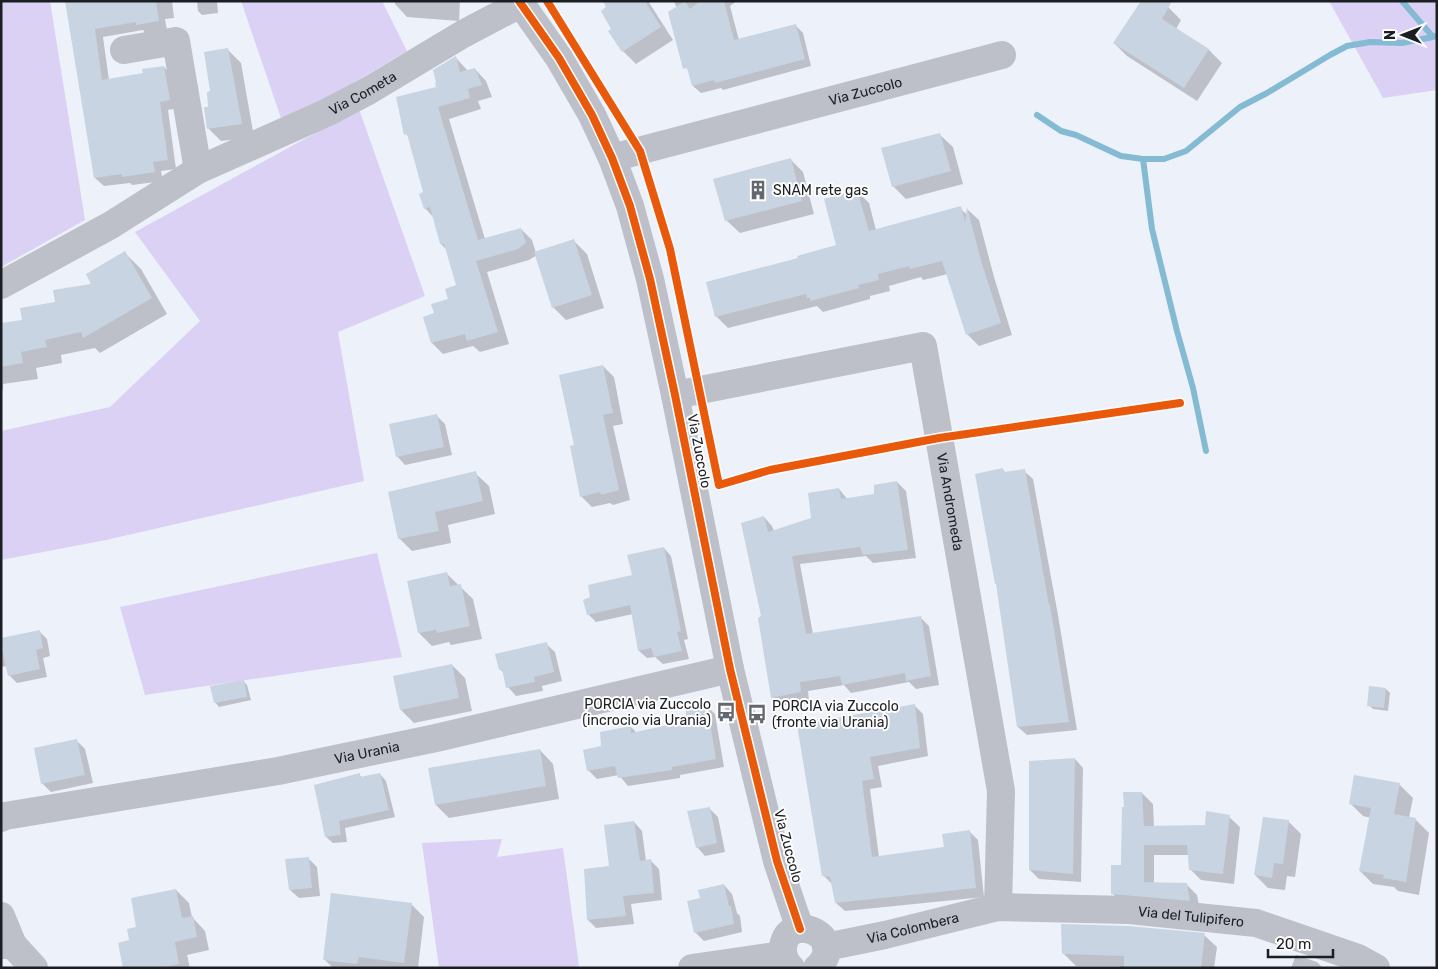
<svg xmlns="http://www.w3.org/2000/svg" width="1438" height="969" font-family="Rubik,sans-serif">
  <rect width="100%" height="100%" fill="#edf1fa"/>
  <path fill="#dad1f4" d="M1,1h49l35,219 -84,47z
    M241,1h141l25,50 -89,53 -36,17z
    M1329,1h108v89l-54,8z
    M359,109l66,187 -87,36 26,149 -258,59 -105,20v-129l109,-24 90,-86 -65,-89z
    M377,553l25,104 -257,38 -25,-88z
    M502,839l-5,18 66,-9 16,118 -14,2h-126l-17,-125z"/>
  <path fill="#0003" d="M67,1h105l2,17 -9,1 2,11 -21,4 -3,-4 -40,7 6,43 35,-6 20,-7 9,9 5,32 -10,2 8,59 -15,2 2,10 -31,4 -2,-2 -26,3 -9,-8z
    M197,1h20l1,12 -16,2 -4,-4z
    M395,1h65l-1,20 -52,-4 -12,-13z
    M607,1h41l25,39 -37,24 -13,-13 -11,-21z
    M674,1h63l-7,5 9,34 56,-15 8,8 8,33 -88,24 -2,-2 -20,5 -8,-7 5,-21z
    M1168,7l13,13 -5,9 33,21 13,13 -25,38 -70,-45 -13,-13z
    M228,50l13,13 13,74 -33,4 -13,-13 1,-20 3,-16z
    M456,58l12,13 7,-2 11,12 6,16 -14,4 3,8 -32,10 36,120 36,-10 11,11 4,13 38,-12 13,13 17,54 -38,12 -13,-13 -16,-52 -8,5 -42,12 22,72 -29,8 -7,-6 -30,8 -11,-11 4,-29 14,-15 8,-13 -12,-37 -5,-5 -7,-26 -9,-10 -1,-15 -14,-55 -4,-4z
    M939,134l14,13 10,37 -57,15 -13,-13z
    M790,159l13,13 11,42 -74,19 -14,-13z
    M857,191l12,12 7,27 84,-22 7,7 1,-5 11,10 15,57 18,58 -33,11 -12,-12 -19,-60 -25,6 -2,-3 -32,9 1,5 -20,5v3l-47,13 -6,-6 -89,22 -12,-12 83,-57 39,-13z
    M125,253l16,16 26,45 -67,39 -5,-5 -34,7 1,8 -26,5 2,11 -35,5v6h-2v-66l23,-3 70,-36z
    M603,366l11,11 9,47 -10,2 17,74 -17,5 -3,-2 -18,4 -11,-11z
    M436,415l9,9 7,31 -47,10 -8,-9z
    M1002,469l4,4 18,-2 9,8 25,136 19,115 -50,5 -9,-8z
    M475,473l14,13 6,28 -47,11 3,18 -39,8 -13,-13z
    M897,482l9,9 10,67 -43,5 -7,-7 -66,8 13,70 107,-17 9,9 10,59 -23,4 -7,-7 -58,11 -7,-8 -36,6 1,10 -28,5 -9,-9 -9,-80 1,-100 8,9 2,5 38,-12 27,-30 9,11 27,-5z
    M664,548l7,8 17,83 -4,1 5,19 -26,5 -8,-7 -8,1 -8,-7 -6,-37 -37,8 -8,-8z
    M447,574l26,25 9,40 -31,6 -2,-3 -17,4 -13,-13z
    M39,631l8,8 3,17 -7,2 4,19 -30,6 -8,-8 -2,-9 -6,1v-27z
    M546,644l9,8 7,29 -20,5 1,5 -27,5 -8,-9 -3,-13 -5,-5z
    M452,665l13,13 7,33 -58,12 -13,-13z
    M243,681l4,4 4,15 -32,7 -4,-5z
    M1386,689l4,4 -2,18 -15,-2 -4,-4z
    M706,705l9,9 9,53 -44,8v3l-52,8 -9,-11 -22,4 -9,-9 15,-23 28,-20 6,6 50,-11z
    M915,706l8,8 5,42 -50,10 4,21 -12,2 9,68 67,-9 23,-17 9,9 6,57 -139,14 -9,-8 -4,-19 -9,-9 -24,-149z
    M76,740l9,9 8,34 -42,9 -9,-9z
    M540,750l13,14 6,35 -110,19 -13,-13z
    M1075,759l8,9 -2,114 -42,-3 -9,-9z
    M380,774l6,7 9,36 -50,11 2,14 -14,1 -7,-6 33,-62 4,3z
    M1400,785l13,13 -4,20 7,2 13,13 -10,62 -21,-4 -4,-4 -21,-3 -13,-13 11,-53 -8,-2 -13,-13z
    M1142,793l11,11 1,23 52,-1 23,-9 11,10 -6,57 -33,-4 -11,-11 -1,-14h-35v29l33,1 10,10 3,16 -77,-7 -11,-11 10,-27z
    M709,808l9,9 7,35 -20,4 -8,-9z
    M1288,821l13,13 -6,43 -8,-1 -2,14 -17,-2 -13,-13z
    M634,822l8,9 4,30h5l8,8 3,31 -31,4 3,20 -38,4 -8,-8 22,-53z
    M308,858l9,9 3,29 -21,2 -9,-8z
    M724,885l8,9 5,19 3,3 2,16 -38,9 -9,-9 6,-33z
    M176,890l13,13 3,14 13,14 4,19 -22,5 3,13h-66l7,-27 7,-13z
    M411,904l13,13 -6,51h-85l-9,-9z
    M1204,935l13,12 -3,21h-94v-2h-44l-13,-13z
    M1296,955l21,7 6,6h-32z"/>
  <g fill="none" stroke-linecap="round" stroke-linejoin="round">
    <path stroke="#85bad3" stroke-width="6" d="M1402,1l31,36 2,-1
      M1037,115l24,16 15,4 45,21 22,3h21l22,-8 54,-44 27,-14 63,-38 17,-9 23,-4 32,1 31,-6
      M1143,159l9,70 25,102 16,57 13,63"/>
  </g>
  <path fill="#c8d4e1" d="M65,1h91l3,20 -23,4v-3l-41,7 7,51 41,-7 -1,-4 22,-3 6,34 -10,2 8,58 -15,2 2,10 -33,5v-3l-28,4z
    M603,1h42l16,26 -39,25 -14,-21 3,-2 -10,-18 5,-4z
    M685,1l5,8 10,-8h24l10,39 62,-16 9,35 -90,24 -1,-3 -22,6 -5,-18 -4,1 -15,-57z
    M1141,1h31l-10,18 47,30 -25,39 -71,-45z
    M228,48l14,76 -35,5 -3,-22h4l-1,-15 3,-1 -6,-39z
    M456,56l4,16 15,-4 7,17 -14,4 2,9 -32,9 40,133 43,-12 5,15 -8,6 -42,12 22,71 -31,9 -2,-7 -34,9 -8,-26 11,-4 -3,-9 17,-5 -3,-10 11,-4 -12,-41h-4l-10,-37 -6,2 -5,-15 4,-2 -16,-58 -3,1 -8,-38 40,-10 -1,-4 1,-1 -3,-12z
    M940,133l11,38 -59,16 -11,-39z
    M791,158l11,43 -77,20 -12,-42z
    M857,190l12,41 92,-25 4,16 2,-15 15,57 19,59 -35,12 -24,-74 -32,8 -1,-3 -31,8 1,6 -21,5 1,3 -49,13v-3h-3l-1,-4 -91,23 -9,-35 92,-24 -1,-2 39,-11 -12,-46z
    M574,239l18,56 -40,13 -18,-56z
    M125,251l27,47 -69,40 -2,-6 -36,8 2,7 -26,5 2,11 -22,4v-44l21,-3 -2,-12 35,-6 -2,-12 38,-6 -5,-10z
    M603,365l10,48 -10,2 16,75 -18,5 -1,-3 -20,5 -10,-51 4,-1 -15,-70z
    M437,414l7,33 -48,10 -7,-33z
    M1003,468l1,4 21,-3 24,136h1l19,117 -52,5 -21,-143h-1l-20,-110z
    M476,471l7,30 -48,11 4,19 -41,8 -10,-47z
    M897,481l11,69 -45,5 -3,-8 -68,9 14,78 115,-18 10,60 -25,5 -1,-8 -63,12 -2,-9 -40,6 1,10 -30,6 -13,-80 3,-2 -20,-93 23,-7 4,16 43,-14 -3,-25 31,-5 2,11 33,-5v-9z
    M664,547l17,84 -4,1 5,19 -28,6 -3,-9 -13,3 -8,-46 -43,10 -4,-15 7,-3 -2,-12 44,-10 -5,-20z
    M447,572l3,14 11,-2 9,42 -33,7 -1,-3 -18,3 -11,-52z
    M40,630l3,18 -7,2 4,19 -32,7 -7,-30v-8z
    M547,642l7,30 -20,5 1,5 -29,6 -4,-19 -3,1 -4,-16z
    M452,664l7,34 -59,12 -7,-34z
    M244,680l3,17 -33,6 -4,-17z
    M1369,686l17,2 -2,20 -17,-2z
    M707,704l9,55 -44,8v3l-54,8 -3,-12 -28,5 -4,-21 18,-4 -1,-14 31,-6v7l55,-12v-12z
    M915,704l5,44 -50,9 4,22 -12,2 10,76 72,-10 -2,-13 28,-4 6,58 -141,15 -5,-26 -8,-1 -25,-151z
    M77,739l8,36 -44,9 -7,-36z
    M540,749l6,37 -111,19 -7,-37z
    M1075,758l-2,116 -44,-4v-109z
    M360,773v4l20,-4 9,37 -50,11 2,14 -16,2 -11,-52z
    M1354,775l46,8 -6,31 22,4 -10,64 -23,-4 1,-3 -25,-4 12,-63 -22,-4z
    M1123,792h19l2,34 61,-1 1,-14 24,4 -7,59 -34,-4 -2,-25h-43v37l43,1 3,18 -79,-7v-29h10l1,-58h2z
    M710,807l7,36 -21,5 -9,-37z
    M1263,817l26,3 -6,44 -9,-1 -2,15 -18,-3z
    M634,821l6,40 11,-2 3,34 -31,3 3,20 -39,4 -3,-51 25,-3 -5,-41z
    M309,857l3,31 -23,2 -4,-31z
    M724,884l5,22h2l3,18 -40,9 -7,-32 13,-3 -2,-8z
    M176,889l6,29 11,-2 4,21 -22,5 4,22 -17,4h-39l-5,-25 11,-3 -2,-11 9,-2 -5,-29z
    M331,893l81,10 -8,60 -45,-6 -2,7 -34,-4z
    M1061,924l67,2 77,7 -4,35h-77v-12l-62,-2z"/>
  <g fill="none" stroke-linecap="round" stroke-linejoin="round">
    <g stroke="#bdbfc9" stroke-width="28">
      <path d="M519,1l40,57 33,57 20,43 18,48 20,73 25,116 55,274 47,192 23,68"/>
      <path d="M124,50l52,-9 22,129"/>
      <path id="s1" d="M612,158l390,-103"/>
      <path id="s2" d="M1,285l110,-60 87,-55 128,-57 42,-22 95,-57 57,-30"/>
      <path id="s3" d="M675,395l248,-49 78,445 -3,116"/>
      <path id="s4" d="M1,818l4,-2 273,-45 158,-33 294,-69"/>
      <path d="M1,916l12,29"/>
      <path d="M1,945h12l21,23"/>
      <path id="s5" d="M826,947l59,-12 113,-28 131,3 127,13 102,35 18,10"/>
      <path d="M692,968l91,-13"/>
      <path d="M791,968c-6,-6 -9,-12 -8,-21 5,-38 67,-10 34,21"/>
    </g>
    <defs>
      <path id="cycleway" d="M519,1l40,57 33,57 20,43 18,48 20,73 25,116 55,274 47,192 23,68
        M547,1l93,150 30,98 49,236 51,-15 169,-32 241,-35"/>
    </defs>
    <use href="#cycleway" stroke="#fdfdfd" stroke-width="11"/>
    <use href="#cycleway" stroke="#e8590c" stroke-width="8"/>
  </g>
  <defs>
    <symbol id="building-bare" viewBox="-9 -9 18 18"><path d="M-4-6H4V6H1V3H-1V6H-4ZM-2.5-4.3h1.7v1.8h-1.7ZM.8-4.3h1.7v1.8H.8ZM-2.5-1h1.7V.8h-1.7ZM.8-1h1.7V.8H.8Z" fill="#64686e" stroke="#fdfdfd" stroke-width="2.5" paint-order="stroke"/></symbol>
    <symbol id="bus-bare" viewBox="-9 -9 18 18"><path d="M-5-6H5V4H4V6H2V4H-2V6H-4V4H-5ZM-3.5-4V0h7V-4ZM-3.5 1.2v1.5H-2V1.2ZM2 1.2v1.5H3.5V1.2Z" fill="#64686e" stroke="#fdfdfd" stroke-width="2.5" paint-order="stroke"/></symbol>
  </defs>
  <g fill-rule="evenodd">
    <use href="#building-bare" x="744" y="176" width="28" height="28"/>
    <use href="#bus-bare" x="712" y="698" width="28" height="28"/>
    <use href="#bus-bare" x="743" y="700" width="28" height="28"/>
  </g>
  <g text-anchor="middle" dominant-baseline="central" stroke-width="4" stroke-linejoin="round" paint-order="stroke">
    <g font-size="14" fill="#1b1e23" stroke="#fdfdfd">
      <text stroke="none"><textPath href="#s1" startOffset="262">Via Zuccolo</textPath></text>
      <text stroke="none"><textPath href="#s2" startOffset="410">Via Cometa</textPath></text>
      <text transform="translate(699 451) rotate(79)">Via Zuccolo</text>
      <text stroke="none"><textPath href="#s3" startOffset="411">Via Andromeda</textPath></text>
      <text stroke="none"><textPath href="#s4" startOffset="372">Via Urania</textPath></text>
      <text transform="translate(788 846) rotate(75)">Via Zuccolo</text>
      <text stroke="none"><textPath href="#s5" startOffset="370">Via del Tulipifero</textPath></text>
      <text stroke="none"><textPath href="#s5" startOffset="89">Via Colombera</textPath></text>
    </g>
    <g font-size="14" fill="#1b1e23" stroke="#fdfdfd" text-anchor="start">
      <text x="773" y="190">SNAM rete gas</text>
      <text x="711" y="704" text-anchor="end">PORCIA via Zuccolo<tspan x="711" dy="16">(incrocio via Urania)</tspan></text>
      <text x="772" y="706">PORCIA via Zuccolo<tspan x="772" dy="16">(fronte via Urania)</tspan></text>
    </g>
  </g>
  <rect width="1438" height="969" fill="none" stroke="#1b1e23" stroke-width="5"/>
  <g transform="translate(1403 35) rotate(270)" stroke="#fdfdfd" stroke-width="4" paint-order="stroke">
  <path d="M0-4L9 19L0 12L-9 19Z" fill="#1b1e23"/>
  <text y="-8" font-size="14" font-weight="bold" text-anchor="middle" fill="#1b1e23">N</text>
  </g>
  <path d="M1268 949v8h65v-8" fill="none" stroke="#1b1e23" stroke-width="2.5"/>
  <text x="1276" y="949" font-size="15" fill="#1b1e23" stroke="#fdfdfd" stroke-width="4" paint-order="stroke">20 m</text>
</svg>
